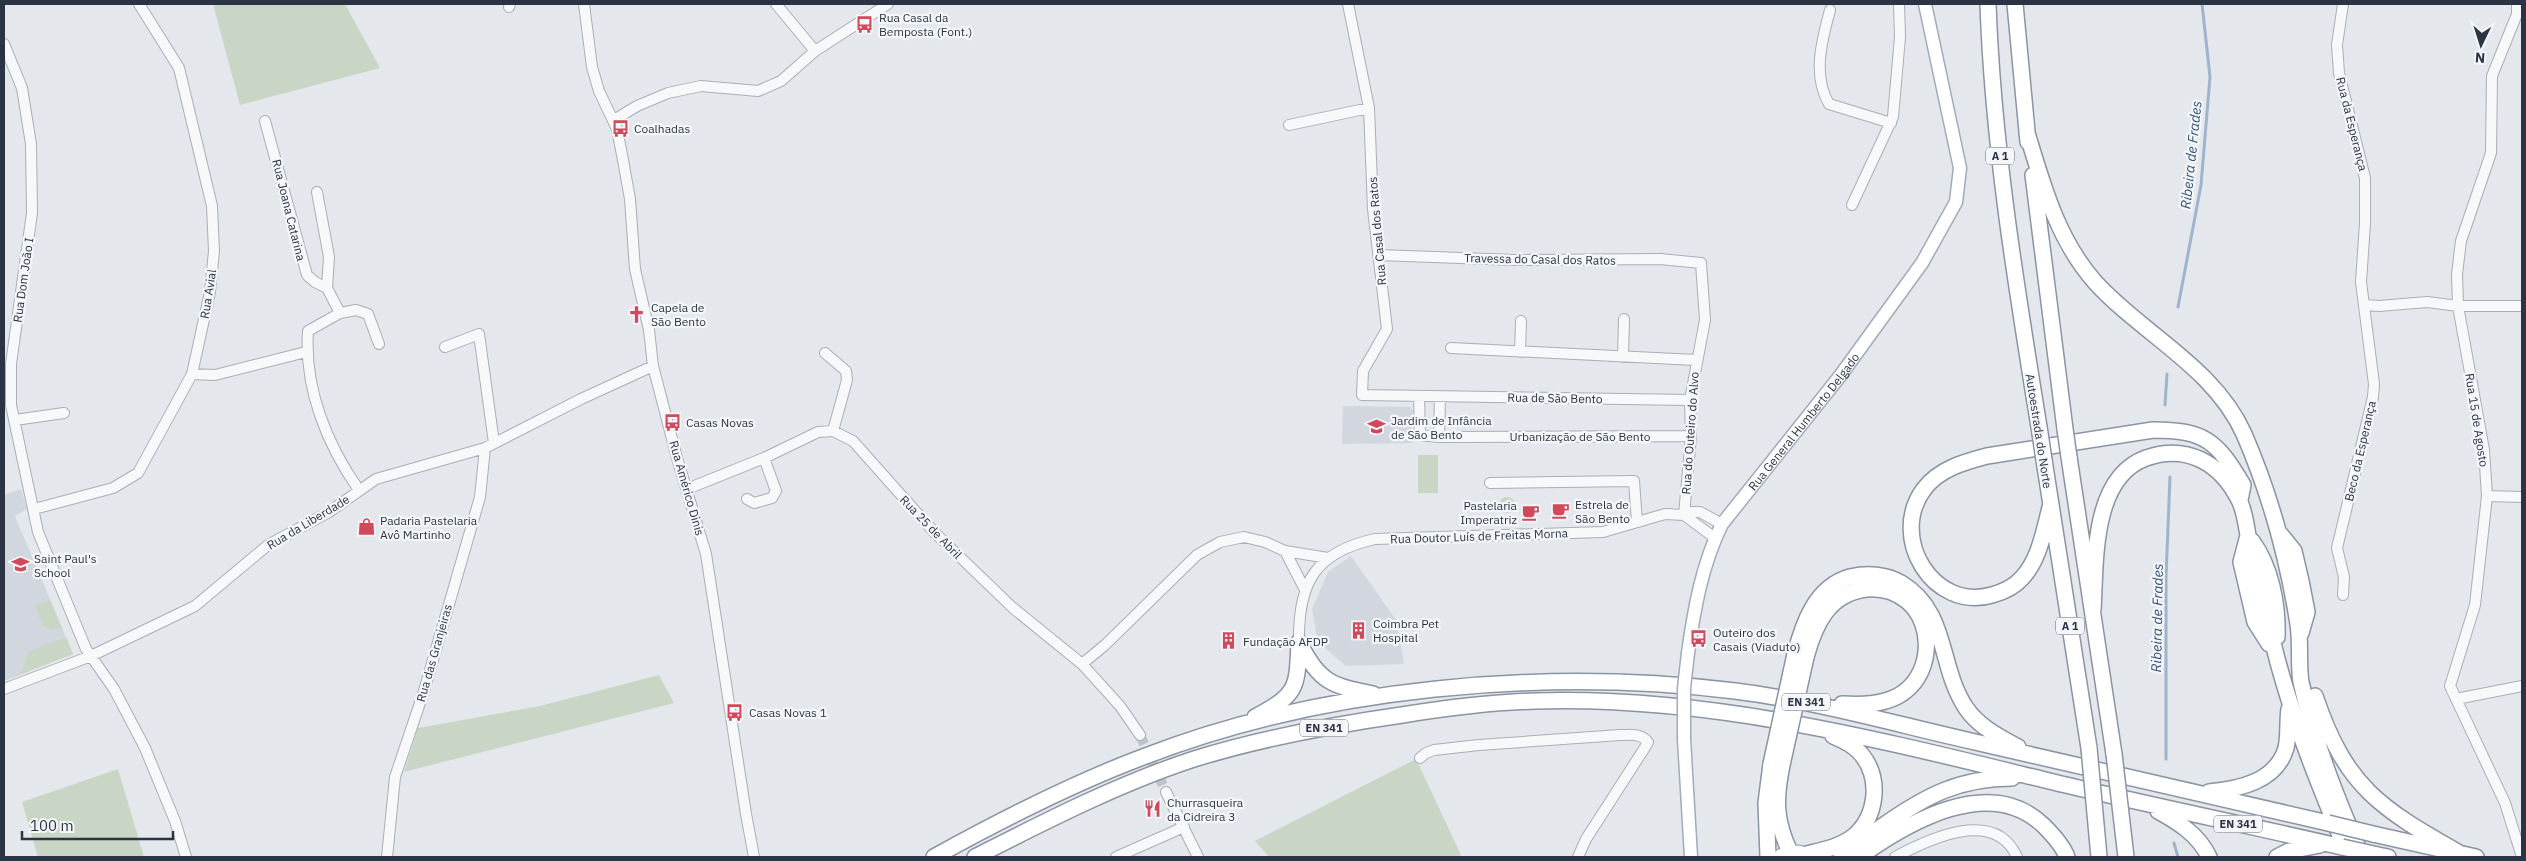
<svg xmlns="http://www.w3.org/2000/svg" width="2526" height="861" font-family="'IBM Plex Sans',sans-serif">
  <rect width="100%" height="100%" fill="#e4e7ec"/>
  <path fill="#d2d6de" d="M1343,406l67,1 3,4 -1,32 -70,1z
    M21,489l6,20 -12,7 58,138 -69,27v-186z
    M1351,556l45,64 8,44 -58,2 -28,-24 -6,-33 16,-37z"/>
  <path fill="#c9d6c5" d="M213,4h132l35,64 -140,37z
    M1418,455h20v38h-20z
    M1499 505a8 8 0 1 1 16 0a8 8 0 1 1-16 0Z
    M50,600l12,28 -10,2 -10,-5 -7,-20z
    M63,638l4,1 6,15 -59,23 8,-6 6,-19z
    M659,675l15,28 -270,69 14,-44 122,-22z
    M1416,759l45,96 -3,2h-189l-14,-16z
    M118,769l26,88h-106l-16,-55z"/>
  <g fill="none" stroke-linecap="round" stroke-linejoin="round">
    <path stroke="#9fb4cc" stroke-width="3" d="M2178,307l23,-122 9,-108 -8,-73
      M2165,405l2,-31
      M2166,759v-182l4,-100
      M2174,843l4,14"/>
    <path stroke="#bfc3cb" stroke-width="10" stroke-dasharray="10 5" stroke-linecap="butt" d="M1140,735l26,57"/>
    <defs>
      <path id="minor" d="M584,4l8,63 7,24 18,38 6,31 7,39 5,70 14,61 4,36 24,92 29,96 40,260 8,43
        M776,4l39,47
        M1348,4l21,104 4,101 14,120 -24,42 -1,24 328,5
        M2517,4v10l-25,62 -1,77 -30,88 -4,33 1,32 26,144 3,46 -12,109 -25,81 55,117 17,54
        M509,7l1,-3
        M1830,10c-8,30 -18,65 -1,94l62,19
        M4,44l18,44 9,56 1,69 -21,151v41l27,127 48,117 28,40 31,59 30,73 11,36
        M614,120l23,-14 31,-13 33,-7 57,5 23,-10 34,-30 73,-47
        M265,121l42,154 8,7 12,6 13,25 -32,18c-4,57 19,114 51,159
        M1289,125l80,-17
        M317,192l12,65 -2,31
        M1852,205l41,-88 7,-80 -1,-33
        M1379,255l136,5 145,-1 41,4 4,57 -15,80 1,36 -7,79
        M2365,305l14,1 48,-4 31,4h64
        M340,313l16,-3 12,4 11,30
        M445,347l34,-13 15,109
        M1451,348l245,12
        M1520,352l1,-31
        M825,353l21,18 1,9 -14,51
        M1623,357l1,-38
        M192,374l23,1 91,-23
        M1419,396l1,39 19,2 252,-1
        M15,420l49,-7
        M1439,437l1,-40
        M1490,483l144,-2 3,41
        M687,489l77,-31 54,-26 15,-1 20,10 81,91 79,76 69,56 38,42 20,29
        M2487,496l35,1
        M747,499l7,4 18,-5 4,-7 -12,-33
        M34,509l79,-21 25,-15 54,-99 18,-82 4,-41 -2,-45 -33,-138 -40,-64
        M1684,515l31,23
        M1285,551l20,39
        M2343,595l1,-18 -7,-29 36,-151 1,-13 -13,-102 4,-59v-45l-26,-105 -2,-28 6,-41
        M1299,642c-1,-59 16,-90 76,-103l228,-7 62,-18 19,1 7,-3h9l22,12
        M1082,664l23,-19 92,-90 23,-13 24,-5 21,5 20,9 43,7
        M4,689l87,-33 104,-50 73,-61 61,-33 47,-33 109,-31 96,-49 72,-33
        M2456,699l66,-13
        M1420,758l6,-5 8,-3 45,-5 141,-10c11,0 21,-2 28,7l-4,7 -58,90 -8,18
        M1166,792l32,65
        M387,857l8,-80 29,-86 56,-194 5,-49
        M1116,857l68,-30
        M1895,857c34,-18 100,-50 122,0"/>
      <g id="major">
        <path id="s1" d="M1688,653c6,-43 14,-89 34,-129l118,-148 82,-113 34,-61 4,-34 -35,-164"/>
        <path d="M1684,739l7,118"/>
        <path d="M1778,857c11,-7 23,-7 34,0"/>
      </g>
      <path id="highway" d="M1988,4c5,144 29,287 52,429
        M2015,4l13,138
        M2027,133c16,52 30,106 68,149 47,52 119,85 149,152 26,60 44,126 54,190 3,18 0,41 3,58 13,60 37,119 61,175
        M2033,175l32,254
        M2069,457l45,297
        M2044,460l45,288
        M2051,504c-7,25 -11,55 -29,74 -7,8 -19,14 -30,17 -59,17 -104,-58 -68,-106 15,-20 40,-27 63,-33l166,-26c52,0 64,11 90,55l-3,15
        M2281,535l13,16 7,30 6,31 -6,21
        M2247,539l-6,23 14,60 14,22
        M2252,541c19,26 26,63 25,96
        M2093,610c3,-47 -2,-132 53,-152 40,-14 74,4 93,42 7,13 8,33 11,48 8,34 17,68 25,103 18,71 46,139 74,206
        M1300,644c19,38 32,42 73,50
        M1795,654c8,-30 20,-67 55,-77 17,-4 36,-3 51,6 48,29 37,83 65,125 12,18 33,29 52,39
        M1806,657c9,-33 23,-64 61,-68 14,-1 29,3 40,12 29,24 25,77 -9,95 -17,9 -37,9 -56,8
        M2315,696c31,92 65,112 146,158
        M1255,717c43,-23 42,-28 44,-75
        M1782,765c-7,35 -7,55 8,87
        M2209,792c30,-3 67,-10 77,-44 3,-13 1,-26 3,-39
        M2158,811c20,11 41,24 51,46
        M2373,834l103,23
        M1807,854c16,-4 33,-7 47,-18 23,-20 27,-57 8,-81 -7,-9 -19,-15 -29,-19
        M2378,855l10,2
        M934,857c67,-37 137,-73 209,-100 180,-70 400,-89 592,-66 81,10 160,33 240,51 118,28 236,54 353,81
        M975,857c71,-36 143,-73 219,-98 68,-21 138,-34 208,-44 44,-7 89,-13 134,-14 174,-5 341,38 509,79 98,24 198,44 297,67
        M1768,857l-2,-54 5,-39
        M1841,857c13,-13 29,-22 43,-32 43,-30 76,-47 128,-47
        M1859,857c48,-34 131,-84 185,-31 9,9 19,20 23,31
        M2277,857l12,-6 31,-6"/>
    </defs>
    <use href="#minor" stroke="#a9aeb7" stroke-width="12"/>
    <use href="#major" stroke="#a3abb8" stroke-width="15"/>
    <use href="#highway" stroke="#8b94a3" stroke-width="18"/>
    <use href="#minor" stroke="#f7f8fa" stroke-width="10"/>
    <use href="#major" stroke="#fff" stroke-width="12"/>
    <use href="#highway" stroke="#fff" stroke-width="15"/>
    <defs>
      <path id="major-bridge" d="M1684,739v-51l4,-35"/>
      <path id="highway-bridge" d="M2065,429l4,28
        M2040,433l4,27
        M2089,748l10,109
        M2114,754l12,103
        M1771,764l24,-110
        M1782,765l24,-108
        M2328,823l45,11
        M2342,847l36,8"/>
    </defs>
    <use href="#major-bridge" stroke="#a3abb8" stroke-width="15" stroke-linecap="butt"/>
    <use href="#highway-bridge" stroke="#8b94a3" stroke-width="18" stroke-linecap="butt"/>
    <use href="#major-bridge" stroke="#fff" stroke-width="12"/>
    <use href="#highway-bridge" stroke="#fff" stroke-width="15"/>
  </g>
  <defs>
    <symbol id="bus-bare" viewBox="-9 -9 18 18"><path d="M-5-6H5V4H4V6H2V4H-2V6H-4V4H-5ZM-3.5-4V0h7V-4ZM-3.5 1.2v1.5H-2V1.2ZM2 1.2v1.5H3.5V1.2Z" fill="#d1495b" stroke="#f4f6f9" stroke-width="2.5" paint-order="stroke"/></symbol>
    <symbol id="church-bare" viewBox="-9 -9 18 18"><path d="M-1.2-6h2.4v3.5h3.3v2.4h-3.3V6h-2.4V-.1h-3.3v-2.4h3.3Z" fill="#d1495b" stroke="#f4f6f9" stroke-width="2.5" paint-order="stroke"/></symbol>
    <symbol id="school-bare" viewBox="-9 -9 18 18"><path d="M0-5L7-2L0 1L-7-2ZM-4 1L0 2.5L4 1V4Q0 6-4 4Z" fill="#d1495b" stroke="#f4f6f9" stroke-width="2.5" paint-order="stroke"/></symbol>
    <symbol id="cafe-bare" viewBox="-9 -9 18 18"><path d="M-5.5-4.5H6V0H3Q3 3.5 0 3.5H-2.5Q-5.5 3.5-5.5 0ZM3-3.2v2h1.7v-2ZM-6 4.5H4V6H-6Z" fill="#d1495b" stroke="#f4f6f9" stroke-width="2.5" paint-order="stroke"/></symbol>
    <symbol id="shop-bare" viewBox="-9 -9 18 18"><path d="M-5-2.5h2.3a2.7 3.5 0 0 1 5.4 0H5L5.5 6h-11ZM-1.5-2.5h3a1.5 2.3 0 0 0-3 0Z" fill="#d1495b" stroke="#f4f6f9" stroke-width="2.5" paint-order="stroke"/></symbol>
    <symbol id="building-bare" viewBox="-9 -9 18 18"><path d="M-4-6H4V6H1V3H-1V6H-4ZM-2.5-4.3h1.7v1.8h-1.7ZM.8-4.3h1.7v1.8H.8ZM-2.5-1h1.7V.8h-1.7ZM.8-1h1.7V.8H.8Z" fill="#d1495b" stroke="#f4f6f9" stroke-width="2.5" paint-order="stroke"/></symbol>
    <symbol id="restaurant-bare" viewBox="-9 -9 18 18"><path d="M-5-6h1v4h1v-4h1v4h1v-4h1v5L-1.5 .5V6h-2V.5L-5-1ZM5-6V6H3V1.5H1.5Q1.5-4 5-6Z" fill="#d1495b" stroke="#f4f6f9" stroke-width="2.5" paint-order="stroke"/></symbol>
  </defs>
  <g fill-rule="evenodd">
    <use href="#bus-bare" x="852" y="12" width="25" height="25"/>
    <use href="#bus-bare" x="608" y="116" width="25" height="25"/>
    <use href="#church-bare" x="624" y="302" width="25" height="25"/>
    <use href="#bus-bare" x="660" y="410" width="25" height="25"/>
    <use href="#school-bare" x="1364" y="414" width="25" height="25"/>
    <use href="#cafe-bare" x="1548" y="498" width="25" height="25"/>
    <use href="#cafe-bare" x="1518" y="500" width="25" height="25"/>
    <use href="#shop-bare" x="354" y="514" width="25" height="25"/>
    <use href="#school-bare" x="8" y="552" width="25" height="25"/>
    <use href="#building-bare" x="1346" y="618" width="25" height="25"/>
    <use href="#bus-bare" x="1686" y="626" width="25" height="25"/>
    <use href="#building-bare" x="1216" y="628" width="25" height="25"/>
    <use href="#bus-bare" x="722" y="700" width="25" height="25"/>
    <use href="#restaurant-bare" x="1140" y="796" width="25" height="25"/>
  </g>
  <g text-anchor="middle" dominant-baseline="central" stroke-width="4.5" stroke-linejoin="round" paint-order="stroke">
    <g fill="#f4f6f9" stroke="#676e7b" stroke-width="1">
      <rect x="1986" y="147.5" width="28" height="17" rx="4"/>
      <rect x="2056" y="617.5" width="28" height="17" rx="4"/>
      <rect x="1782" y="693.5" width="48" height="17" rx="4"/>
      <rect x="1300" y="719.5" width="48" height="17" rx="4"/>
      <rect x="2214" y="815.5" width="48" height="17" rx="4"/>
    </g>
    <g font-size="11" font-weight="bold" fill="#2b3445">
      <text x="2000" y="156">A 1</text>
      <text x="2070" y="626">A 1</text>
      <text x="1806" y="702">EN 341</text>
      <text x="1324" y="728">EN 341</text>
      <text x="2238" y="824">EN 341</text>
    </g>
    <g font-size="12" fill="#2b3445" stroke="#f4f6f9" text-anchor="start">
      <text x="879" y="17">Rua Casal da<tspan x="879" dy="14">Bemposta (Font.)</tspan></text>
      <text x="634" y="128">Coalhadas</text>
      <text x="651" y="307">Capela de<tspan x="651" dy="14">São Bento</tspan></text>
      <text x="1391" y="420">Jardim de Infância<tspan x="1391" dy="14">de São Bento</tspan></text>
      <text x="686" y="422">Casas Novas</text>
      <text x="1575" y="504">Estrela de<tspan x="1575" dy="14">São Bento</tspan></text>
      <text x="1517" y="505" text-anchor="end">Pastelaria<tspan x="1517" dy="14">Imperatriz</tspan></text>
      <text x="380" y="520">Padaria Pastelaria<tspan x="380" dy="14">Avô Martinho</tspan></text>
      <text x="34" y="558">Saint Paul's<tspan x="34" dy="14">School</tspan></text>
      <text x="1373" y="623">Coimbra Pet<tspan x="1373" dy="14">Hospital</tspan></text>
      <text x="1713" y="632">Outeiro dos<tspan x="1713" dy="14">Casais (Viaduto)</tspan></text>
      <text x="1243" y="641">Fundação AFDP</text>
      <text x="749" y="712">Casas Novas 1</text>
      <text x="1167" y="802">Churrasqueira<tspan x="1167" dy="14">da Cidreira 3</tspan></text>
    </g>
    <g font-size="12" fill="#2b3445" stroke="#f4f6f9">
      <text transform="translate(2352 124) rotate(76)">Rua da Esperança</text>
      <text transform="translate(289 210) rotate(76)">Rua Joana Catarina</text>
      <text transform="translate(1377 231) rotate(-95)">Rua Casal dos Ratos</text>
      <text transform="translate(1540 259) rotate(1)">Travessa do Casal dos Ratos</text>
      <text transform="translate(23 280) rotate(-82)">Rua Dom João I</text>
      <text transform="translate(208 294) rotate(-81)">Rua Avial</text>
      <text transform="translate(1555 398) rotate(1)">Rua de São Bento</text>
      <text transform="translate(2477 420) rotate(81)">Rua 15 de Agosto</text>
      <text stroke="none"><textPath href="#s1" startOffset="265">Rua General Humberto Delgado</textPath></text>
      <text transform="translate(2039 431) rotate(81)">Autoestrada do Norte</text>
      <text transform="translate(1690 433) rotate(-86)">Rua do Outeiro do Alvo</text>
      <text x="1580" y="436">Urbanização de São Bento</text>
      <text transform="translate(2360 451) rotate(-77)">Beco da Esperança</text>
      <text transform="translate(687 488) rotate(74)">Rua Américo Dinis</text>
      <text transform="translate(308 522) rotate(-31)">Rua da Liberdade</text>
      <text transform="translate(931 527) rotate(46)">Rua 25 de Abril</text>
      <text transform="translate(1479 536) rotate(-2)">Rua Doutor Luís de Freitas Morna</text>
      <text transform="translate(434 653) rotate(-74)">Rua das Granjeiras</text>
    </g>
    <g font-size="14" font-style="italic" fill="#34527a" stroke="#f4f6f9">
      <text transform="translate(2191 155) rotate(-84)">Ribeira de Frades</text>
      <text transform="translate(2157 618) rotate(-89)">Ribeira de Frades</text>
    </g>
  </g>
  <rect width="2526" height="861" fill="none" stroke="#2b3445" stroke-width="10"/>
  <g transform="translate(2481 45) rotate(184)" stroke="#f4f6f9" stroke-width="4" paint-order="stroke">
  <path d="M0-4L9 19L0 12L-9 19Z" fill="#2b3445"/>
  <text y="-8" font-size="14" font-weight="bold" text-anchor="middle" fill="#2b3445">N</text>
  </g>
  <path d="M22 831v8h151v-8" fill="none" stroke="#2b3445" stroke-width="2.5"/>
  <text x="30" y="831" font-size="15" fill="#2b3445" stroke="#f4f6f9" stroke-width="4" paint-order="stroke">100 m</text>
</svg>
